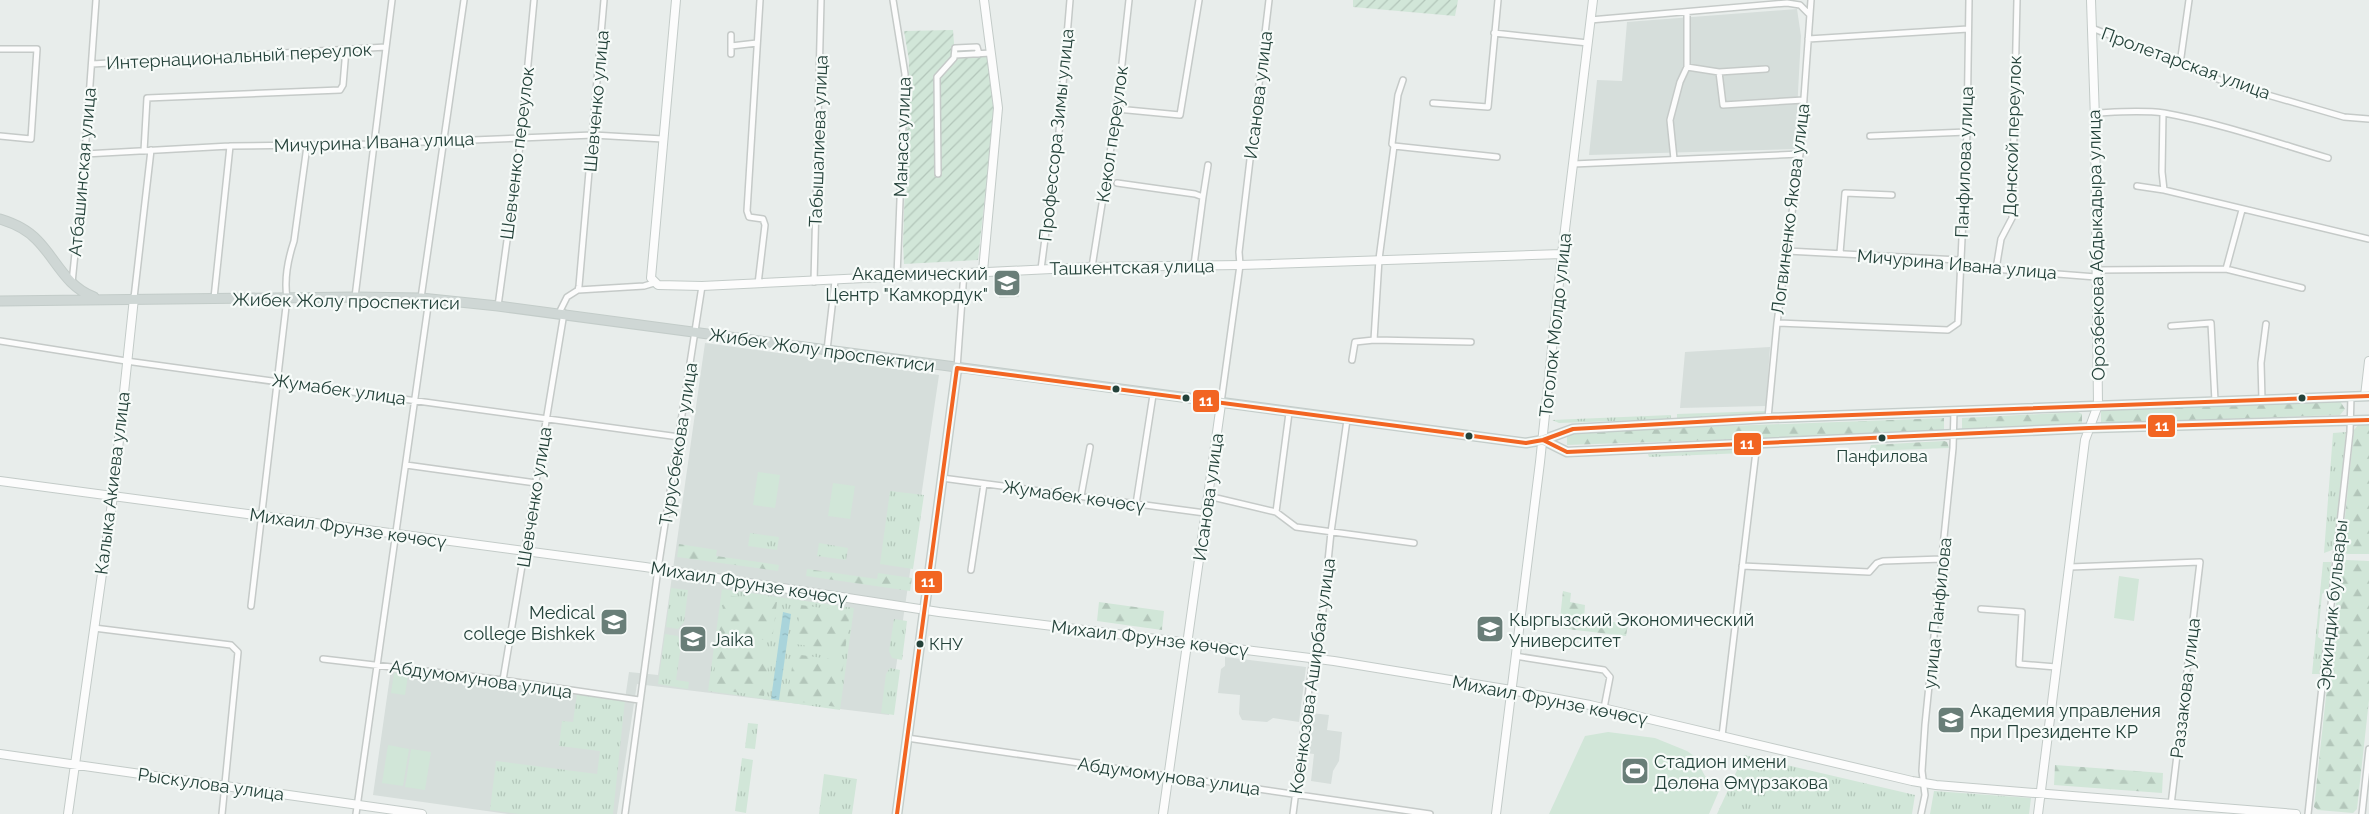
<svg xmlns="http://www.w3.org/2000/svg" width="2369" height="814" font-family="Raleway,sans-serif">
  <defs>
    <pattern id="grass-tufts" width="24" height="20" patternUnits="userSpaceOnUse" patternTransform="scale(1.25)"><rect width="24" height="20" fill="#d1e6d8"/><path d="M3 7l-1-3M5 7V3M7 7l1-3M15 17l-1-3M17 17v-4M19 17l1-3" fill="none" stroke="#b3c6ba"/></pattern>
    <pattern id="forest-firs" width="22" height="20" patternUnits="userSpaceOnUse" patternTransform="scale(1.25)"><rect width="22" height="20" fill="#d1e6d8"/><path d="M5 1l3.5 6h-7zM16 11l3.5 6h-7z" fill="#b3c6ba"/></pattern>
    <pattern id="garden-furrows" width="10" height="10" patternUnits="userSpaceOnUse" patternTransform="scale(1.25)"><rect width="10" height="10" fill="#d1e6d8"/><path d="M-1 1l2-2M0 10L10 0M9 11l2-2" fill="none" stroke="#b3c6ba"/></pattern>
    <pattern id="water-ripples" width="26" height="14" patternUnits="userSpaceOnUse" patternTransform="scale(1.25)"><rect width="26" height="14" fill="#a9d4db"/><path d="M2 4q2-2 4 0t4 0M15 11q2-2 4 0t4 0" fill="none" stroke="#91b7bd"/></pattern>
  </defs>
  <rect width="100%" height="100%" fill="#e8edeb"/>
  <path fill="#d6dedb" d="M1797,9l4,27 -6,113 -206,6 8,-75 25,1 5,-59z
    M999,282h19l1,15 -20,1z
    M705,343l234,32 -50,340 -252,-31 -20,130h-109l-135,-19 18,-126 234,30 4,-27 29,3z
    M1770,347l-4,59 -86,2 5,-56z
    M1225,657l81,10 -7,55 -26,-4 -6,4 -25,-2 -3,-6 1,-19 -22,-2 3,-24 4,-3z
    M1311,713l18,2 -2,15 15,2 -3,29 -6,10 -2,13 -20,-3 3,-27 -8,-1z"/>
  <path fill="url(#grass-tufts)" d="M1766,411l-1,4 -88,3v-4z
    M1671,415v4l-112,4 -7,-3z
    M2346,432l-11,117 -11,4 9,-120z
    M1744,449v4l-95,4 -1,-3z
    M890,491l34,4 -11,74 -33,-5z
    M750,533l29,4 -2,13 -29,-4z
    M819,543l29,5 -2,12 -29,-4z
    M2323,562h8l-1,26 -8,6 -4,43 7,5 -4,32h-9z
    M671,588l17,2 -4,32 -6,7 -12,-2z
    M722,589l132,19 -14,102 -132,-19z
    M894,619l13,2 -5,39 -10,-2 -3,-7z
    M665,634l13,2 3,9 -5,35 13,2 -1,7 -30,-5z
    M890,668l10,2 -6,45 -13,-2 5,-39z
    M577,693l48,7 -12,114h-94l-29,-4 6,-49 101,13 3,-23 -41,-5 3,-25 11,1z
    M748,723l10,1 -3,25 -10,-1z
    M1744,755l171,40 -3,19h-195z
    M742,758l11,2 -7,53 -11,-2z
    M824,774l33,5 -5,35h-33z
    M1934,791l97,7 -2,16h-99z"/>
  <path fill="url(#forest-firs)" d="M2340,401l5,8 -5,6 -239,8v-14z
    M2078,412l4,2v9l-4,2 -116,7v-14z
    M1944,418v14l-377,13v-13z
    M2369,424v130h-22l-4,-3 -1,-5 12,-116 4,-5z
    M1944,441l3,1 2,6 -80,3 2,-6z
    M679,544l38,6 -1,6 63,9 -1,6 -101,-14z
    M2346,560l23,1v139l-12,109 -4,4 -35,-3 -4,-3 26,-240z
    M807,569l70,10 1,-6 34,5 -2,13 -104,-15z
    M1563,591l8,2 -1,9 15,3 -1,13 44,6 -2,12 -67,-8z
    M725,595l52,7 -5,39 -53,-8z
    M1099,602l65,9 -2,19 -65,-9z
    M801,605l49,7 -5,39 -50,-7z
    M718,644l52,7 -6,45 -52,-7z
    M794,654l50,7 -7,46 -50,-7z
    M2055,765l108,8 -1,20 -108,-8z"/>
  <path fill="url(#garden-furrows)" d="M1353,0h105l-3,16 -102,-9z
    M953,30l2,27 33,-2 6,58 -16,147 -74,4 -1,-20 6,-184 -5,-29z"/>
  <path fill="#d1e6d8" d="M758,472l22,3 -5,33 -22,-3z
    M833,483l22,3 -5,33 -22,-3z
    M2119,576l20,3 -5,42 -20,-3z
    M394,673l14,2 -3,20 -14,-2z
    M1608,732l47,6 32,13 7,5 11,20 14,15 -10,23h-160l36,-78z
    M388,745l21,4 -6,37 -21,-3z
    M411,749l20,3 -6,38 -20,-3z"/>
  <path fill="url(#water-ripples)" d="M783,612l8,2 -12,86 -8,-1z"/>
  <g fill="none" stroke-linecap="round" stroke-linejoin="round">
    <defs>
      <path id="street" d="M893,0l12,74 -8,202
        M1687,12v55
        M1590,20l197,-17 13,2 9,9
        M2092,28l138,56 114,33 25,2
        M1494,33l94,10
        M1808,39l160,-10
        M731,46l26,-3
        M0,49h37l-6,90 -31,-3
        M731,54v-19
        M955,55l36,-2
        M92,64l294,-17
        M2180,64l9,-64
        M1719,72l4,33 81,-5
        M1433,103l55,4 10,-107
        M1117,109l63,6 19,-115
        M2095,113c23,-1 46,-3 69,0 55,10 110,29 164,45
        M2163,113l-1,59 2,18 205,49
        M1870,136l97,-4
        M1394,146l-2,-2 6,-49 5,-15
        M144,151l3,-53 193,-8 3,-5 3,-36
        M85,154l145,-8 144,-2 219,-9 70,4
        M1674,159l-4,-39 10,-38 7,-15 32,5 47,-3
        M1573,164l227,-10
        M938,174l-1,-97 17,-19 1,-10 22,-1 2,7
        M1117,183l78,11 8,3 -9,68
        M2137,186l27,4
        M1203,197l5,-32
        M1787,251l172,9 10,7 127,10
        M1840,253l5,-60 47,2
        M1092,267l25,-158 12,-109
        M1041,269l18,-137 11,-132
        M1996,269l5,-30 11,-21 5,-218
        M2226,269l16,-59
        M2096,270l130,-1 76,19
        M814,282l7,-282
        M72,283l13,-129 11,-154
        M758,284l7,-59 -2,-6 -14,-2 -2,-6 13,-211
        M578,290l66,-4 10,-3
        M355,297l37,-297
        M134,298l17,-148
        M214,298l16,-152
        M421,298l43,-298
        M498,306l23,-168 13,-138
        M559,313l8,-16 11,-7 1,-4 25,-286
        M1777,323l171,7 10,-7 9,-191 2,-132
        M2171,326l40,-3 4,78
        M0,341l126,20 553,76
        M1471,342l-97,-2 5,-81 15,-113 103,11
        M827,350l8,-69
        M1352,360l3,-18 19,-2
        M957,368l7,-96
        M2262,400l-1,-37 5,-39
        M1221,403l19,-138 -1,-13 30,-252
        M1768,418l9,-95 23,-169 11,-154
        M406,465l130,18
        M942,478l263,35
        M1081,496l9,-49
        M1208,496l68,16 20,15 118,16
        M1136,504l17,-109
        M1276,512l13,-99
        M1742,566l127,6 8,-9 6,-2 59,-2
        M2070,567l130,-5 -29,243
        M971,570l13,-86
        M251,606l36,-308c-3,-19 1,-39 7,-57l13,-95
        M1981,609l41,3 -3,52 37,3
        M94,628l137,17 7,7 -16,162
        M1515,656l89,14 6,7 -6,31
        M323,659l180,21 136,20
        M503,680l61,-367
        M1722,736l35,-293
        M907,738l523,76
        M356,814l73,-515
        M625,814l33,-245 44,-283
        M1293,814l20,-156 6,-9 12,-117 16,-112
        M1921,814l4,-19 -3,-24 3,-46 28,-277 1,-37
        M2308,814l42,-382 1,-36
        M2362,814l7,-65"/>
      <path id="secondary" d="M676,0l-25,278 7,7 44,1 390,-19 148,-2 322,-11
        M983,271l15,-163 -14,-108
        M2365,396l4,-35
        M0,481l645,86 294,45 395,49 177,29 79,15 322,76 24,4 360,29
        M0,754l422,60
        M68,814l45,-318 21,-198
        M1163,814l58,-410
        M1496,814l44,-352 22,-208 31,-254
        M2038,814l47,-374 13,-35 -3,-286 -4,-119"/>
      <path id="primary" d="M0,219c13,4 27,10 37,21 19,19 29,47 57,57
        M0,301l355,-4 66,1 77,8 1028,137 17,-3 30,-11 195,-11 601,-22
        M1543,440l24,12 522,-24 280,-8
        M897,814l60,-446"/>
    </defs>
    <use href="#street" stroke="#c5cac8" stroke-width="8"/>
    <use href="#secondary" stroke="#c3cbc8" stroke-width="10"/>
    <use href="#primary" stroke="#c3ccc9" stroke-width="11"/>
    <use href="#street" stroke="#fcfcfc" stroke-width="5"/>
    <use href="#secondary" stroke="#fcfcfc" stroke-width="8"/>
    <use href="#primary" stroke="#cfd7d5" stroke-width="9"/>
    <defs>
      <path id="bus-1" d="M1543,440l24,12 522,-24 280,-8
        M897,814l60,-446 569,75 17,-3 30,-11 195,-11 601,-22"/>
    </defs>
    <use href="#bus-1" stroke="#f7fbf9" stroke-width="8"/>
    <use href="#bus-1" stroke="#f26522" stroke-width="4"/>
  </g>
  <defs>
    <symbol id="university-square" viewBox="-11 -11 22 22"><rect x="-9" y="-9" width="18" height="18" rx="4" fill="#697e78" stroke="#f7fbf9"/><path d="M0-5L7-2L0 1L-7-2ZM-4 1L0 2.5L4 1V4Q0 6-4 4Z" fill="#fff"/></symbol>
    <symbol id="stadium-square" viewBox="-11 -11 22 22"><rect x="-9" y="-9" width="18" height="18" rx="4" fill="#697e78" stroke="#f7fbf9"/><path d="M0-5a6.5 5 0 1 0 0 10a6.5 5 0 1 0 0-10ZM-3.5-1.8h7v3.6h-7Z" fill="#fff"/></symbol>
  </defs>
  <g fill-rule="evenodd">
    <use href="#university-square" x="991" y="267" width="32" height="32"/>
    <use href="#university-square" x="598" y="606" width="32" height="32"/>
    <use href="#university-square" x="1474" y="613" width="32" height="32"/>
    <use href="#university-square" x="677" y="623" width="32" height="32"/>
    <use href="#university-square" x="1935" y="704" width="32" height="32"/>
    <use href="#stadium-square" x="1619" y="755" width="32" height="32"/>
  </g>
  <g fill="#24423a" stroke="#f7fbf9" stroke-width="2">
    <circle cx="1116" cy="389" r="4.5"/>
    <circle cx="1186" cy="398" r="4.5"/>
    <circle cx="2302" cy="398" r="4.5"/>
    <circle cx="1469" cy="436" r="4.5"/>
    <circle cx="1882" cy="438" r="4.5"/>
    <circle cx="920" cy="644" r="4.5"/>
  </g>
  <g text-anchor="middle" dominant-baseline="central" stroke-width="4.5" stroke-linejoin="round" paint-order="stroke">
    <g font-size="17" fill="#24423a" stroke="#f7fbf9">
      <text x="1882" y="456">Панфилова</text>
      <text x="929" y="644" text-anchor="start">КНУ</text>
    </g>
    <g font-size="18" fill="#24423a" stroke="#f7fbf9">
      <text transform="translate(239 56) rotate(-3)">Интернациональный переулок</text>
      <text transform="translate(2186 63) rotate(20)">Пролетарская улица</text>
      <text transform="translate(1258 95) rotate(-83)">Исанова улица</text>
      <text transform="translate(596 101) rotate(-85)">Шевченко улица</text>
      <text transform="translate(1112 134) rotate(-82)">Кекол переулок</text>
      <text transform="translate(1056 135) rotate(-84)">Профессора Зимы улица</text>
      <text transform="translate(2012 136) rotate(-88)">Донской переулок</text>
      <text transform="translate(902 137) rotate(-88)">Манаса улица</text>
      <text transform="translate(818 141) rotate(-88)">Табышалиева улица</text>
      <text transform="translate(374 142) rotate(-2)">Мичурина Ивана улица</text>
      <text transform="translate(517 153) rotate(-83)">Шевченко переулок</text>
      <text transform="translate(1964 162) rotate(-88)">Панфилова улица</text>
      <text transform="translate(82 172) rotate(-85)">Атбашинская улица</text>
      <text transform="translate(1790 209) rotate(-83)">Логвиненко Якова улица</text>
      <text transform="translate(2096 245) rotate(-91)">Орозбекова Абдыкадыра улица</text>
      <text transform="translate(1957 264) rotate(5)">Мичурина Ивана улица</text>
      <text transform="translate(1132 267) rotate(-1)">Ташкентская улица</text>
      <text transform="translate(346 301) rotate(1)">Жибек Жолу проспектиси</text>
      <text transform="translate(1555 325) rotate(-84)">Тоголок Молдо улица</text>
      <text transform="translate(822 350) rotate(8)">Жибек Жолу проспектиси</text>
      <text transform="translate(339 389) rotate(8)">Жумабек улица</text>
      <text transform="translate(678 444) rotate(-81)">Турусбекова улица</text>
      <text transform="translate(112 483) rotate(-83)">Калыка Акиева улица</text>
      <text transform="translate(1074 496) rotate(8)">Жумабек көчөсү</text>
      <text transform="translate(534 497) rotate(-81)">Шевченко улица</text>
      <text transform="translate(1208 497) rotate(-82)">Исанова улица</text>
      <text transform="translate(348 528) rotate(8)">Михаил Фрунзе көчөсү</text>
      <text transform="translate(749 583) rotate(9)">Михаил Фрунзе көчөсү</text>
      <text transform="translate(2332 605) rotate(-84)">Эркиндик бульвары</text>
      <text transform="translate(1937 613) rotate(-84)">улица Панфилова</text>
      <text transform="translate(1150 638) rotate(7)">Михаил Фрунзе көчөсү</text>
      <text transform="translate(1312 676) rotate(-82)">Коенкозова Аширбая улица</text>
      <text transform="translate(481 679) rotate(8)">Абдумомунова улица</text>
      <text transform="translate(2185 688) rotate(-83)">Раззакова улица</text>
      <text transform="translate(1550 700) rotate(11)">Михаил Фрунзе көчөсү</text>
      <text transform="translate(1169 776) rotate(8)">Абдумомунова улица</text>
      <text transform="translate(211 784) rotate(8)">Рыскулова улица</text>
    </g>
    <g font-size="18" fill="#24423a" stroke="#f7fbf9" text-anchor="start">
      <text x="988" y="273" text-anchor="end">Академический<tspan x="988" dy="21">Центр "Камкордук"</tspan></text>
      <text x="595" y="612" text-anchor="end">Medical<tspan x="595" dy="21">college Bishkek</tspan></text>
      <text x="1509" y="619">Кыргызский Экономический<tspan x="1509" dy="21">Университет</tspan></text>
      <text x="712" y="639">Jaika</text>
      <text x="1970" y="710">Академия управления<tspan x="1970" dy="21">при Президенте КР</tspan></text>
      <text x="1654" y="761">Стадион имени<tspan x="1654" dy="21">Дөлөна Өмүрзакова</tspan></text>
    </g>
  </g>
  <g stroke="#f7fbf9" stroke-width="2">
    <rect x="1192" y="389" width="28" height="24" rx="5" fill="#f26522"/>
    <rect x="2147" y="414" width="29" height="24" rx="5" fill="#f26522"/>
    <rect x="1733" y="432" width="29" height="24" rx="5" fill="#f26522"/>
    <rect x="914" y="570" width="29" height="24" rx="5" fill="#f26522"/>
  </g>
  <g font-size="14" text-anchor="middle" font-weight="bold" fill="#fff">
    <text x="1206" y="406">11</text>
    <text x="2162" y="431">11</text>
    <text x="1747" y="449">11</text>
    <text x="928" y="587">11</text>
  </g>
</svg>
